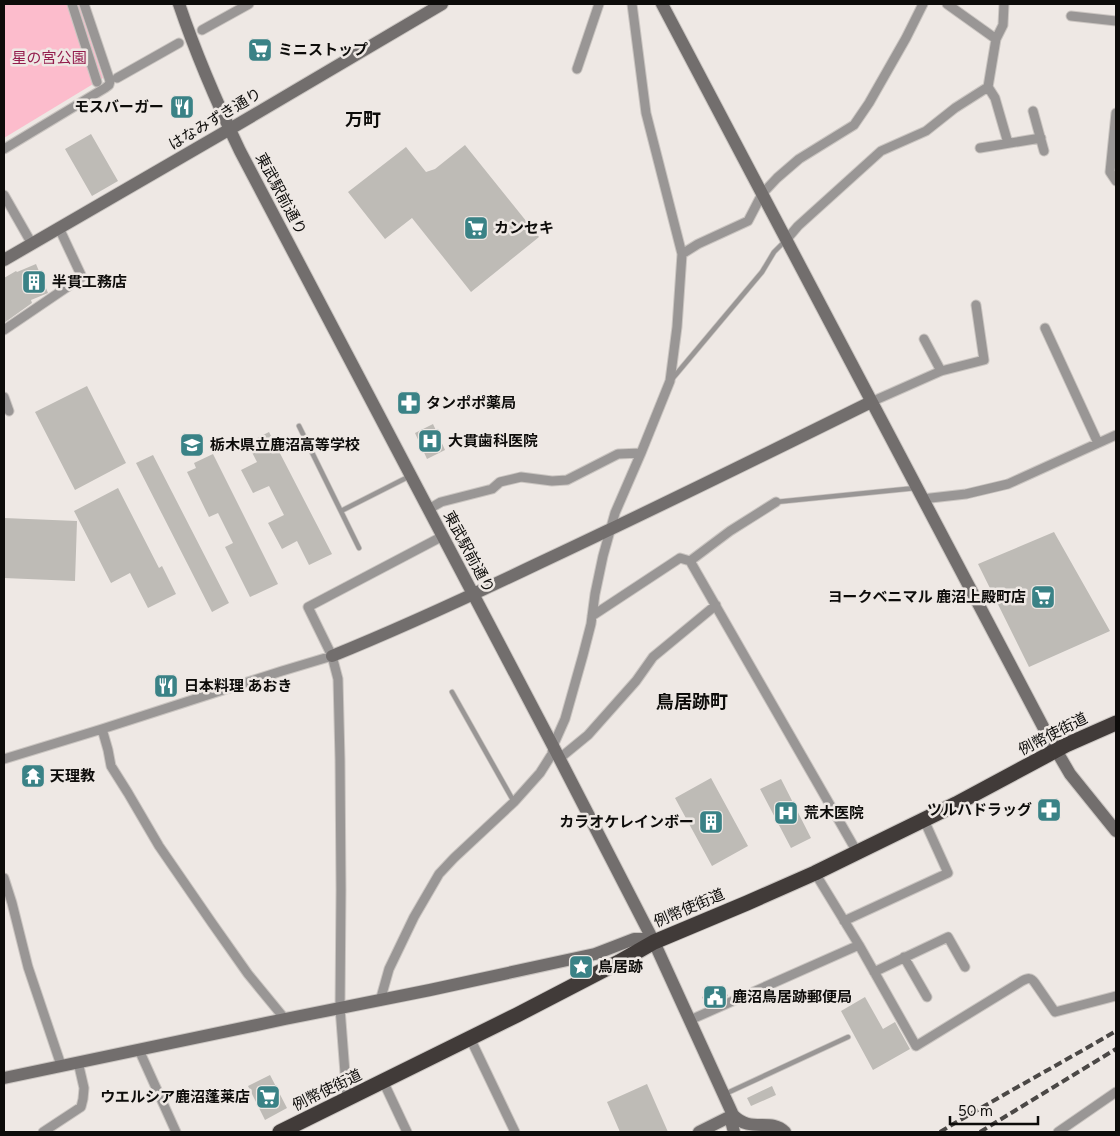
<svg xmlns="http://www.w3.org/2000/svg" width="1120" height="1136" font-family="Figtree,'Noto Sans JP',sans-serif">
  <rect width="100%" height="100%" fill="#eee8e4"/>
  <path fill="#fcbccc" d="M4,4h75l24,74 -99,60z"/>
  <path fill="#bebbb6" d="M91,134l27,47 -26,15 -27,-47z
    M465,145l74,92 -68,55 -59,-74 -27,21 -37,-47 58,-45 20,25 9,-3z
    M36,264l12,29 -17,7 1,3 -28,20v-45l12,-7 1,1z
    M87,386l39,77 -51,27 -40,-78z
    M433,424l12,26 -18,9 -12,-26z
    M269,432l63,122 -23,11 -12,-24 -15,8 -14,-26 16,-8 -15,-29 -16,7 -12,-23 16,-8 -10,-19z
    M213,454l65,130 -28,13 -25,-50 8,-4 -15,-30 -9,4 -22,-45 9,-4 -2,-5z
    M153,455l76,148 -17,9 -76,-149z
    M118,488l41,80 3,-2 14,28 -28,14 -18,-35 -19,10 -37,-72z
    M4,518l73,3 -2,60 -71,-3z
    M1054,532l56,99 -81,36 -51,-103z
    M711,778l37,68 -36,20 -37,-68z
    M781,779l30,59 -20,10 -31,-59z
    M724,987l4,9 -22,10 -4,-9z
    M865,997l18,32 12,-7 15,27 -37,21 -32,-59z
    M270,1075l17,33 -22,12 -17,-34z
    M647,1084l21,48h-48l-13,-30z
    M772,1086l4,9 -25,11 -4,-8z"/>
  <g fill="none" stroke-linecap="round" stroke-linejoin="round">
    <defs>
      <path id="lane" d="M673,378l89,-106 12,-20 11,-11
        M299,426l60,122
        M776,502l140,-14
        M341,511l69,-35
        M452,692l62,110
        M725,1094l123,-57"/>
      <path id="street" d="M72,4l25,78
        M632,4l14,109 36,141
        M947,4l49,35
        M1071,16l45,5
        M202,30l47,-26
        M577,69l22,-65
        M117,78l62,-35
        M988,87l7,11 13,45
        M1033,111l11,40
        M1116,113l-6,59 6,9
        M980,148l61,-10
        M4,149l101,-61 4,-3 1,-4 -26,-77
        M4,195l28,49
        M786,240l12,-14 83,-75 45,-20 29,-23 33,-21 8,-48 7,-14 1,-21
        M1045,328l53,115
        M4,330l78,-53 -23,-49
        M924,339l17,32
        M4,397l5,14
        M871,402l70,-31 43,-11 -8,-55
        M922,499l44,-5 42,-10 108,-49
        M429,509l12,-7 51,-13 8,-7 21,-5 31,4 15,-1 51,-26 23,-1
        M690,561l167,291
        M592,616l88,-58 10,3 40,-30 46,-29
        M102,729l6,21 3,16 17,27 31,53 53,77 36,51 37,45
        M560,758l28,-23 48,-54 17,-24 63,-52
        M4,759l98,-30 180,-58 50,-15
        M815,873l44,72 57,101 106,-65c6,-3 9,-4 13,2l20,29 61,-16
        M4,878l8,25 16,64 33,98
        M844,921l104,-48 -24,-53
        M904,957l23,40
        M874,972l74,-35 17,30
        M380,1001l9,-32 25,-52 25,-43 15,-16 60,-56 26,-29 12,-19 1,-8 12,-27 18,-64 8,-31 4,-30 8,-38 12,-43 26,-60 29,-72 7,-54 5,-73 16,-10 50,-23 14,-27 15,-16 22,-19 55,-34 15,-22 37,-65 17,-34
        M690,1020l169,-75
        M470,1038l45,94
        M139,1050l37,82
        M383,1081l24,51
        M347,1099l-7,-91 1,-118 -1,-130 -2,-81 -6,-23 -24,-49 135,-71
        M43,1132l38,-25 2,-8 1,-11 -6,-26
        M1058,1132l58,-40"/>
      <path id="secondary" d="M179,4c17,50 38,99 61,147l313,595 101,196 79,173c18,19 37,2 52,17
        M662,4l387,734 21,36 46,57
        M4,260l226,-131 212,-125
        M332,656c69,-28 136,-59 203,-91 113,-53 225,-108 336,-163
        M4,1078l281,-59 145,-29 165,-36 39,-15h8l12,3
        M733,1115l-2,6 3,11
        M699,1132l34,-17"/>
      <path id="highway" d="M280,1132l237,-117 102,-53 35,-20 93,-39 68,-30 141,-69 110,-59 50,-22"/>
    </defs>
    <use href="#lane" stroke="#cac5c1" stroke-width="6"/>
    <use href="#street" stroke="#cac5c1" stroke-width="11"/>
    <use href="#secondary" stroke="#cac5c1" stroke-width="14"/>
    <use href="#highway" stroke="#cac5c1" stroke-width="17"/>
    <use href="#lane" stroke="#999695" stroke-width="4.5"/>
    <use href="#street" stroke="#999695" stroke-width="9"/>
    <use href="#secondary" stroke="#726e6d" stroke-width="12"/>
    <use href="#highway" stroke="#413b39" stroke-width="15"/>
    <path stroke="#4b4846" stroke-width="4" stroke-dasharray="8 4" stroke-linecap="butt" d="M940,1132c58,-35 118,-67 176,-101
      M980,1132l136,-83"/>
  </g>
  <defs>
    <symbol id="supermarket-square" viewBox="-11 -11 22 22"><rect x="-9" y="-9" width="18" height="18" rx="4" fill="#3a8286" stroke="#eee8e4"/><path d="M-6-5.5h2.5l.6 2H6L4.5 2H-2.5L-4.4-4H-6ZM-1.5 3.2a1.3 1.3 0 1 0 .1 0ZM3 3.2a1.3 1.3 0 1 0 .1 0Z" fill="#fff"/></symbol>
    <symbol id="restaurant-square" viewBox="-11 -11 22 22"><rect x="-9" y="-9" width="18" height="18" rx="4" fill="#3a8286" stroke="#eee8e4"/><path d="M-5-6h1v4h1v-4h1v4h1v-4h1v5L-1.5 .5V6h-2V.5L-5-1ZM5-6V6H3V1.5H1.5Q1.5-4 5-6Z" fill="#fff"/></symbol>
    <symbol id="building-square" viewBox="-11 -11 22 22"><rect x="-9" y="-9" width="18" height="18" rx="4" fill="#3a8286" stroke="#eee8e4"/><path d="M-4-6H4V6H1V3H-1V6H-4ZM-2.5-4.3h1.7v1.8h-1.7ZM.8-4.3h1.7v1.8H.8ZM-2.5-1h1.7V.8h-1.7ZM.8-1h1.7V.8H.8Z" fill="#fff"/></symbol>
    <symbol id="pharmacy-square" viewBox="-11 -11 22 22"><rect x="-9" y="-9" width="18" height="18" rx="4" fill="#3a8286" stroke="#eee8e4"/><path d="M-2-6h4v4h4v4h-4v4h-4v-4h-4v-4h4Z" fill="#fff"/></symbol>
    <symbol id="hospital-square" viewBox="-11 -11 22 22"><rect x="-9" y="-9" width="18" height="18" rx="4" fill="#3a8286" stroke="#eee8e4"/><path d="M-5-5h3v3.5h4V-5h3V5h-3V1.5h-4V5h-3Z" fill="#fff"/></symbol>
    <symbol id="school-square" viewBox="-11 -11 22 22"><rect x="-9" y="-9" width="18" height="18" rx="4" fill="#3a8286" stroke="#eee8e4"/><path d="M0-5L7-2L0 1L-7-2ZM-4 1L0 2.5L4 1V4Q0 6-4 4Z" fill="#fff"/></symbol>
    <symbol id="temple-square" viewBox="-11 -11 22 22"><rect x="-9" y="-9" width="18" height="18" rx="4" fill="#3a8286" stroke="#eee8e4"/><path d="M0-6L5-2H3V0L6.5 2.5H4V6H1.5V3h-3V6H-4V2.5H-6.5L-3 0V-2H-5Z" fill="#fff"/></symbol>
    <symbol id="sight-square" viewBox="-11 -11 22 22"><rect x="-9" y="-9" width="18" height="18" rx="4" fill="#3a8286" stroke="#eee8e4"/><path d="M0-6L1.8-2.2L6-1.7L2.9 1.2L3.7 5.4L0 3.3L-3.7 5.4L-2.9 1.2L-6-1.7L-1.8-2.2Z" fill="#fff"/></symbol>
    <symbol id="civic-square" viewBox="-11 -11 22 22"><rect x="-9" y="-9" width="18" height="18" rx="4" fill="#3a8286" stroke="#eee8e4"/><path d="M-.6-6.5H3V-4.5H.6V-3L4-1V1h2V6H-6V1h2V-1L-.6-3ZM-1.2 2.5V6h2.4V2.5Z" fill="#fff"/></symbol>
  </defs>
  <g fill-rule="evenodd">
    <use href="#supermarket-square" x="246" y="36" width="28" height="28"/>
    <use href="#restaurant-square" x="168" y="93" width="28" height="28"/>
    <use href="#supermarket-square" x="462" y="214" width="28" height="28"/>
    <use href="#building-square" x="20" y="268" width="28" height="28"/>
    <use href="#pharmacy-square" x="395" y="389" width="28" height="28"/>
    <use href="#hospital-square" x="416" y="427" width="28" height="28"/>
    <use href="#school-square" x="178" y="431" width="28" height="28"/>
    <use href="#supermarket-square" x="1029" y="583" width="28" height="28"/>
    <use href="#restaurant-square" x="152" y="672" width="28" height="28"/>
    <use href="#temple-square" x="19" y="762" width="28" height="28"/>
    <use href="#pharmacy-square" x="1035" y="796" width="28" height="28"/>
    <use href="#hospital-square" x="772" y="799" width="28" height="28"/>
    <use href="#building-square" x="697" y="808" width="28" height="28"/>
    <use href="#sight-square" x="567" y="953" width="28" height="28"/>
    <use href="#civic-square" x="701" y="983" width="28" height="28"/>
    <use href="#supermarket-square" x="254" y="1083" width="28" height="28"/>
  </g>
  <g text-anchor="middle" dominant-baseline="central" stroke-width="5" stroke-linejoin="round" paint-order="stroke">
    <g font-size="15" font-weight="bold" fill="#0d0c0a" stroke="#eee8e4" text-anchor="start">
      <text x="278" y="50">ミニストップ</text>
      <text x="164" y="107" text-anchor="end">モスバーガー</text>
      <text x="494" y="228">カンセキ</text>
      <text x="52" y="282">半貫工務店</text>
      <text x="426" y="403">タンポポ薬局</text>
      <text x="448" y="441">大貫歯科医院</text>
      <text x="210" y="445">栃木県立鹿沼高等学校</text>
      <text x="1026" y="597" text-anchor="end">ヨークベニマル 鹿沼上殿町店</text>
      <text x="184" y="686">日本料理 あおき</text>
      <text x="50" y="776">天理教</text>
      <text x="1032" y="810" text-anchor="end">ツルハドラッグ</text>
      <text x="804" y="813">荒木医院</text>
      <text x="694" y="822" text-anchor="end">カラオケレインボー</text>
      <text x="598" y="967">鳥居跡</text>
      <text x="732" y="997">鹿沼鳥居跡郵便局</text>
      <text x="250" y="1097" text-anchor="end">ウエルシア鹿沼蓬莱店</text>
    </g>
    <g font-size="15" fill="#941d4d" stroke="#eee8e4">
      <text x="49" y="58">星の宮公園</text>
    </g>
    <g font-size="15" fill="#0d0c0a" stroke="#eee8e4">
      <text transform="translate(215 119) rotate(-31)">はなみずき通り</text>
      <text transform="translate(281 194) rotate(62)">東武駅前通り</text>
      <text transform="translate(469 552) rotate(62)">東武駅前通り</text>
      <text transform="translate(1053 734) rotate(-27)">例幣使街道</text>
      <text transform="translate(689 908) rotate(-23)">例幣使街道</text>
      <text transform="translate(327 1090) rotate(-26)">例幣使街道</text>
    </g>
    <g font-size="18" font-weight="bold" fill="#0d0c0a" stroke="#eee8e4">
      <text x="363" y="120">万町</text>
      <text x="692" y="702">鳥居跡町</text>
    </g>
  </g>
  <rect width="1120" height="1136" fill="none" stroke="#0d0c0a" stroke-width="10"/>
  <path d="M950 1116v8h88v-8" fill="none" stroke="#0d0c0a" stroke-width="2.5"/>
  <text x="958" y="1116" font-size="15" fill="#0d0c0a" stroke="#eee8e4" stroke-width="4" paint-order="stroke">50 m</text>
</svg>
